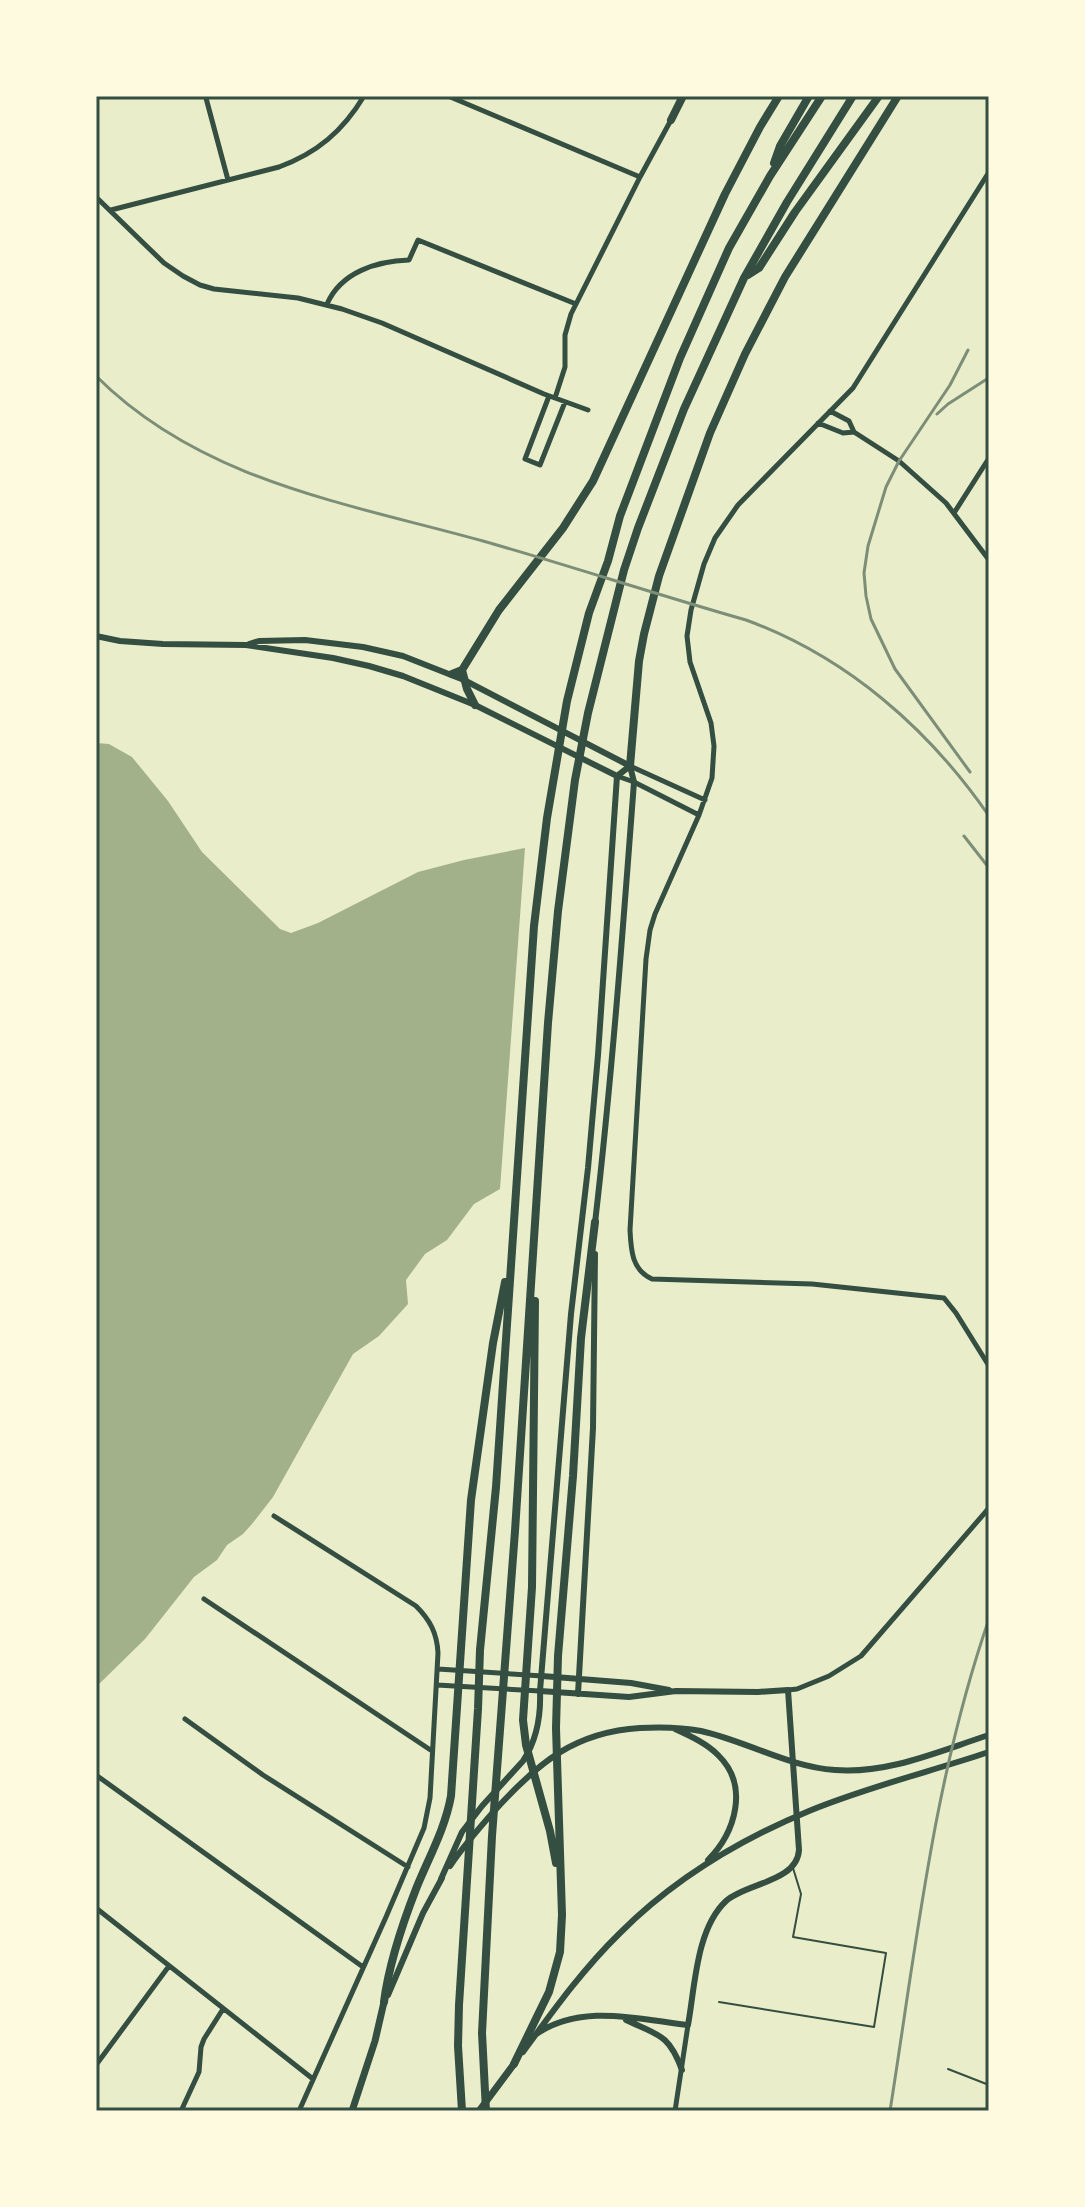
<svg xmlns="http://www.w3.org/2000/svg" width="1085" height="2207" font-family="Raleway,sans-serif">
  <rect width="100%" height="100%" fill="#e9edc9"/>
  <path fill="#a3b18a" d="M96,743l13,1 23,13 36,44 34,51 78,77 11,4 27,-10 100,-51 46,-12 61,-12 -25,341 -26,15 -27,36 -22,14 -19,26 2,24 -29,32 -26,18 -80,143 -21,27 -9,10 -16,11 -10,15 -23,17 -49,62 -49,48z"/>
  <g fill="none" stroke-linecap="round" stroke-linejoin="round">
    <path stroke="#344e41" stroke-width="2" d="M719,2002l155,25 12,-74 -93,-16 8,-43 -8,-26
      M948,2069l41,16"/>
    <path stroke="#344e41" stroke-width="5" d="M448,96l192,81
      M206,98l22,82
      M989,172l-136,216 -115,117 -23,33 -11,26 -13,46 -4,26 3,26 21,61 3,23 -2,32 -13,37 -44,99 -5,16 -4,29 -16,271c1,21 2,40 22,49l160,5 132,14 12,15 33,53
      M96,197l68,66 19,13 17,9 14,4 84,9 44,11 40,14 162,71 44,16
      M111,210l168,-43c38,-14 64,-36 85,-71
      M327,304c14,-32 50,-43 82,-44l9,-20 158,64
      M549,396l-24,63 15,6 25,-63
      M555,398l10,-31v-32l6,-21 69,-137 31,-57
      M830,411l19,10 5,11 45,29 47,42 43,57
      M818,423l25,10 11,-1
      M954,513l35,-55
      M630,766l75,34
      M617,776l17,6 65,33
      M274,1516l142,90c14,14 21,27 22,47l-8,145 -6,30 -38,89 -87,194
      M204,1599l228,152
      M438,1669l104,7
      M437,1685l103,6
      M788,1690l9,-1 32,-13 32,-20 128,-148
      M185,1719l78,56 145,92
      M96,1775l267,192
      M96,1908l217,171
      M96,2065l73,-99
      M181,2111l18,-39 2,-25 3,-8 19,-30
      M675,2111l13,-86"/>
    <path stroke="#344e41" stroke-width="6" d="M96,636l24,5 43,3 83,1 87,13 36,8 34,10 72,29 142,71
      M249,644l10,-3 46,-1 58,7 40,9 61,24 166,86
      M595,1223c17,-147 28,-294 39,-441l-4,-16
      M542,1676l89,7 38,7
      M578,1694l15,-266 2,-174
      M675,1729c15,7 31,14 43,26 32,31 17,78 -10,105
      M450,1866c14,-21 30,-39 46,-57 43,-47 79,-77 144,-81 21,-1 40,-1 61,3 45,10 88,36 134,39 54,4 104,-19 154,-35
      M441,1879l21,-47 20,-26 41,-45c14,-21 18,-45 17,-70l31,-377 17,-146 10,-113 19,-279 13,-10
      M388,1995l35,-82 19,-35
      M626,2020c32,15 43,14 56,50
      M535,2035c45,-32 102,-16 153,-10 7,-38 8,-96 38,-124 20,-18 71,-19 73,-51l-11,-160 -30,2 -82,-1 -47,6 -89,-6
      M523,2052c30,-41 60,-83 97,-119 53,-53 119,-93 189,-122 58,-24 120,-39 180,-59"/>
    <path stroke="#344e41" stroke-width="7" d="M352,2111l23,-70 9,-39
      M479,2111l35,-47"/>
    <path stroke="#344e41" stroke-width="8" d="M671,120l12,-24
      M774,163l6,-17 29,-50
      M748,275l11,-7 36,-56 84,-116
      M462,670l5,19 8,16
      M452,674l10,-4 37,-60 64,-82 30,-47 132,-287 35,-67 19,-31
      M630,766l9,-105 5,-27 15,-58 51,-143 35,-79 40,-77 113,-181
      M535,1301l-3,286 -9,133 3,25 24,86 6,32
      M384,2002c5,-39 18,-77 32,-113 13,-32 29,-60 35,-93l20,-296 22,-157 12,-61
      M514,2064l35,-72 11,-40 2,-37 -6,-187 2,-72 15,-180 8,-138 14,-116
      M462,2111l-4,-65 1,-41 19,-296 2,-59 16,-163 38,-561 13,-108 20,-117 22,-88 19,-52 12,-45 60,-158 49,-110 41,-72 52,-80
      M486,2111l-4,-78 10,-197 23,-305 33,-508 10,-112 17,-131 13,-67 36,-143 14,-42 46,-119 60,-131 43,-76 66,-106"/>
    <path stroke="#7c8e77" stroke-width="3" d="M968,350l-18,35 -51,76 -13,26 -18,59 -4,27 2,23 5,23 24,50 75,103
      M96,376c105,105 250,127 387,165 88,25 175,54 263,79 101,37 183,109 243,196
      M937,414l11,-10 39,-25
      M964,836l25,32
      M890,2111c26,-164 44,-334 99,-492"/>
  </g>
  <rect width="1085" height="2207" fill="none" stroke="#fefae0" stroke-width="196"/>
  <rect x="98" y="98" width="889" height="2011" fill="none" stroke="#344e41" stroke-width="3"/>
</svg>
